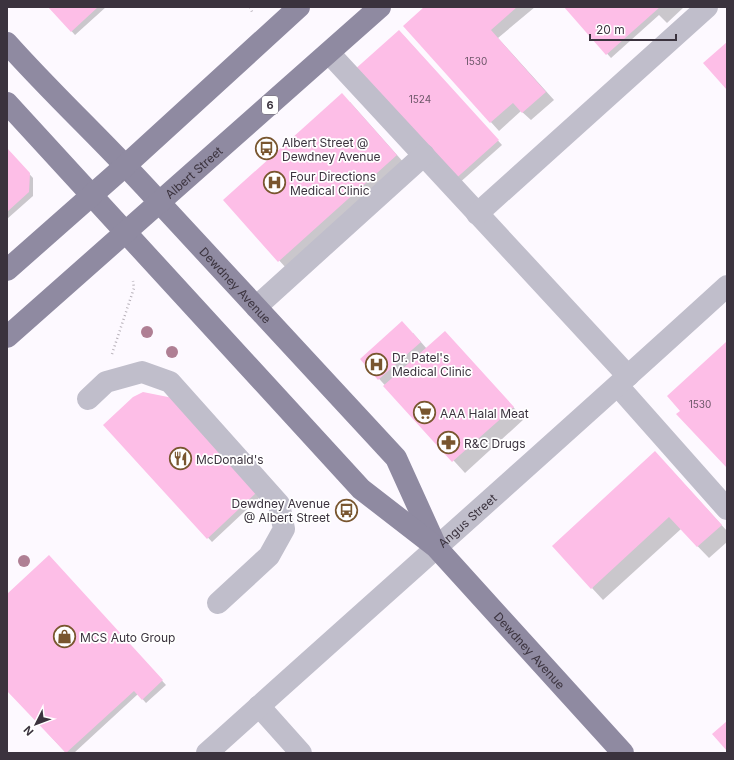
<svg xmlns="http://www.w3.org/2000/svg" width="734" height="760" font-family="Inter,sans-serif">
  <rect width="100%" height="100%" fill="#fdf9ff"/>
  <path fill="#0003" d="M50,7h56l-31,28z
    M426,7h109l-37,31 56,62 -23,20 -10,-9 -22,20 -95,-105z
    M565,7h119l-17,16 -8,-8 -48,43z
    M403,35l99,110 -45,40z
    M350,102l55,62 -118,105 -63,-69z
    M7,149l26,29v18l-26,23z
    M413,333l14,16 29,-5 68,75 -59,54 -104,-114z
    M133,398l127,99 -48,45 -107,-117z
    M666,464l61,67v11l-18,16 -28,-29 -78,71 -11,-12z
    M52,561l114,124 -20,18 -8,-9 -64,59h-8l-59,-64v-94z"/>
  <path fill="#fdbee7" d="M48,7h50l-27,25z
    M424,7h93l-26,23 55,62 -24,21 -9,-10 -23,20 -87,-97z
    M564,7h96l-54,48z
    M399,30l100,110 -47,42 -99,-111z
    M727,42v48l-24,-27z
    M342,93l55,62 -119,107 -55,-62z
    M7,148l23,25 -1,19 -22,20z
    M402,321l19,21 -43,38 -18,-21z
    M445,331l69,76 -62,55 -69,-76z
    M726,342l1,2v124l-51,-54 4,-3 -13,-15z
    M143,392l30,6 84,94 -50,47 -104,-114 30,-28z
    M655,451l67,74 -25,22 -28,-30 -78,72 -39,-43z
    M49,555l114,125 -21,20 -8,-9 -68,62 -59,-62v-97z
    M727,721v30l-15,-17z"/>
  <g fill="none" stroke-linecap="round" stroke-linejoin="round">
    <path stroke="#b7b1b9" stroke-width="2.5" stroke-dasharray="1 3" stroke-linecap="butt" d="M250,7l3,7
      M112,354l22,-66 -1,-7"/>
    <g stroke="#c0becb" stroke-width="22">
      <path d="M329,53l299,323"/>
      <path d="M477,214l230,-207"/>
      <path d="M256,307l168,-152"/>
      <path d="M618,386l109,123"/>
      <path d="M88,399l18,-17 36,-10 28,10 109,122 5,25 -15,27 -51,47"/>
      <path d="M259,706l42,47"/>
      <path id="s1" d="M207,753c173,-156 348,-310 520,-467"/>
    </g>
    <g stroke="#8f8aa1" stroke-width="22">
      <path id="s2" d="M7,43c49,55 103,104 152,159l237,256 39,86"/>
      <path id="s3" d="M7,103l354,386 75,58 187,206"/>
      <path d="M7,270l119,-105 173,-158"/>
      <path id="s4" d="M7,337l373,-330"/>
    </g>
  </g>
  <g fill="#af7f94">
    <circle cx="147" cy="332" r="6"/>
    <circle cx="172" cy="352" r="6"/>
    <circle cx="24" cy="561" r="6"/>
  </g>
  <defs>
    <symbol id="bus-ring" viewBox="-11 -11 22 22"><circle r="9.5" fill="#fff" stroke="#79562f" stroke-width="1.5"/><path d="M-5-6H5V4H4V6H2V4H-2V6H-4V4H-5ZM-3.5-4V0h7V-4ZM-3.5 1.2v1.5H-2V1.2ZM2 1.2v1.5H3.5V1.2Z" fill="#79562f"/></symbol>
    <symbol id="hospital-ring" viewBox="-11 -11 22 22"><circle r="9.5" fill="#fff" stroke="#79562f" stroke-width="1.5"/><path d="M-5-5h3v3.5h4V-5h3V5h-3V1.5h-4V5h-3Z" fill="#79562f"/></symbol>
    <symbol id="supermarket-ring" viewBox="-11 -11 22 22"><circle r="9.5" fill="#fff" stroke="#79562f" stroke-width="1.5"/><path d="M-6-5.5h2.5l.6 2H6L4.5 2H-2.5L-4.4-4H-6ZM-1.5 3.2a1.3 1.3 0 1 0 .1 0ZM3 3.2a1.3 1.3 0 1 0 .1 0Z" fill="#79562f"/></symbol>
    <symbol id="pharmacy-ring" viewBox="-11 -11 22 22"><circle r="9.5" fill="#fff" stroke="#79562f" stroke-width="1.5"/><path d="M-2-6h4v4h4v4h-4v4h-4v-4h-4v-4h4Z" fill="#79562f"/></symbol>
    <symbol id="restaurant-ring" viewBox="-11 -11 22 22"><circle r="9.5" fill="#fff" stroke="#79562f" stroke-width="1.5"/><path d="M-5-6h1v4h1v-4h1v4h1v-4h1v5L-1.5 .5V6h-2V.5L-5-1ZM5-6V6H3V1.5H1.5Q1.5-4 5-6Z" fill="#79562f"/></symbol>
    <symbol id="shop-ring" viewBox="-11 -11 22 22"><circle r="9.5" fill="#fff" stroke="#79562f" stroke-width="1.5"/><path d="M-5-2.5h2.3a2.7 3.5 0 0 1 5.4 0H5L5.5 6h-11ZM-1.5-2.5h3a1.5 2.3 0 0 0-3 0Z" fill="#79562f"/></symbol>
  </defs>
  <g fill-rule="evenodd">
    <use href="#bus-ring" x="254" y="136" width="25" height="25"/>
    <use href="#hospital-ring" x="262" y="170" width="25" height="25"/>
    <use href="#hospital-ring" x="364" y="352" width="25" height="25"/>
    <use href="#supermarket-ring" x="412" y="400" width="25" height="25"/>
    <use href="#pharmacy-ring" x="436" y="430" width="25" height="25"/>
    <use href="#restaurant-ring" x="168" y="446" width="25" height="25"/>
    <use href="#bus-ring" x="334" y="498" width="25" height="25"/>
    <use href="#shop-ring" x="52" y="624" width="25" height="25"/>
  </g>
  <g text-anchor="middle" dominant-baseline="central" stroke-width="3.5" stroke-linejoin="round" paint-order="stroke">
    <g font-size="10" fill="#6c5668">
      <text x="476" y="61">1530</text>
      <text x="420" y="99">1524</text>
      <text x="700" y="404">1530</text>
    </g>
    <rect fill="#fff" stroke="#767078" stroke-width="1" x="262" y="96" width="16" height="18" rx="3"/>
    <g font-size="11" font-weight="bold" fill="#3b333e">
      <text x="270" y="105">6</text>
    </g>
    <g font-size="12" fill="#3b333e" stroke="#fff" text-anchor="start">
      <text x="282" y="142">Albert Street @<tspan x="282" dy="14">Dewdney Avenue</tspan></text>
      <text x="290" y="176">Four Directions<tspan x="290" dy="14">Medical Clinic</tspan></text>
      <text x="392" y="357">Dr. Patel's<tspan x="392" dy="14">Medical Clinic</tspan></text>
      <text x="440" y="413">AAA Halal Meat</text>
      <text x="464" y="443">R&amp;C Drugs</text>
      <text x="196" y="459">McDonald's</text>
      <text x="330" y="503" text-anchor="end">Dewdney Avenue<tspan x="330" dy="14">@ Albert Street</tspan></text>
      <text x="80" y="637">MCS Auto Group</text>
    </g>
    <g font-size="12" fill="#3b333e" stroke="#fff">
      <text stroke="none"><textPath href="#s4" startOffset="249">Albert Street</textPath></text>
      <text stroke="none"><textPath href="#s2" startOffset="333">Dewdney Avenue</textPath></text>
      <text stroke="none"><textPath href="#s1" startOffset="349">Angus Street</textPath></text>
      <text stroke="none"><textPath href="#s3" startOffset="758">Dewdney Avenue</textPath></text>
    </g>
  </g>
  <rect width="734" height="760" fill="none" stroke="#3b333e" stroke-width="16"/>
  <g transform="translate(36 724) rotate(228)" stroke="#ffffff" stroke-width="3" paint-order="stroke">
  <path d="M0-3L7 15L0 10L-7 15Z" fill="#3b333e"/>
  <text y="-6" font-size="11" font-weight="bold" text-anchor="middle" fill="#3b333e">N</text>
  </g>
  <path d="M590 34v6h86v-6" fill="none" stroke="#3b333e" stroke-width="2"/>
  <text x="596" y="34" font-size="12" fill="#3b333e" stroke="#ffffff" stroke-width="3" paint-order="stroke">20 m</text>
</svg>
